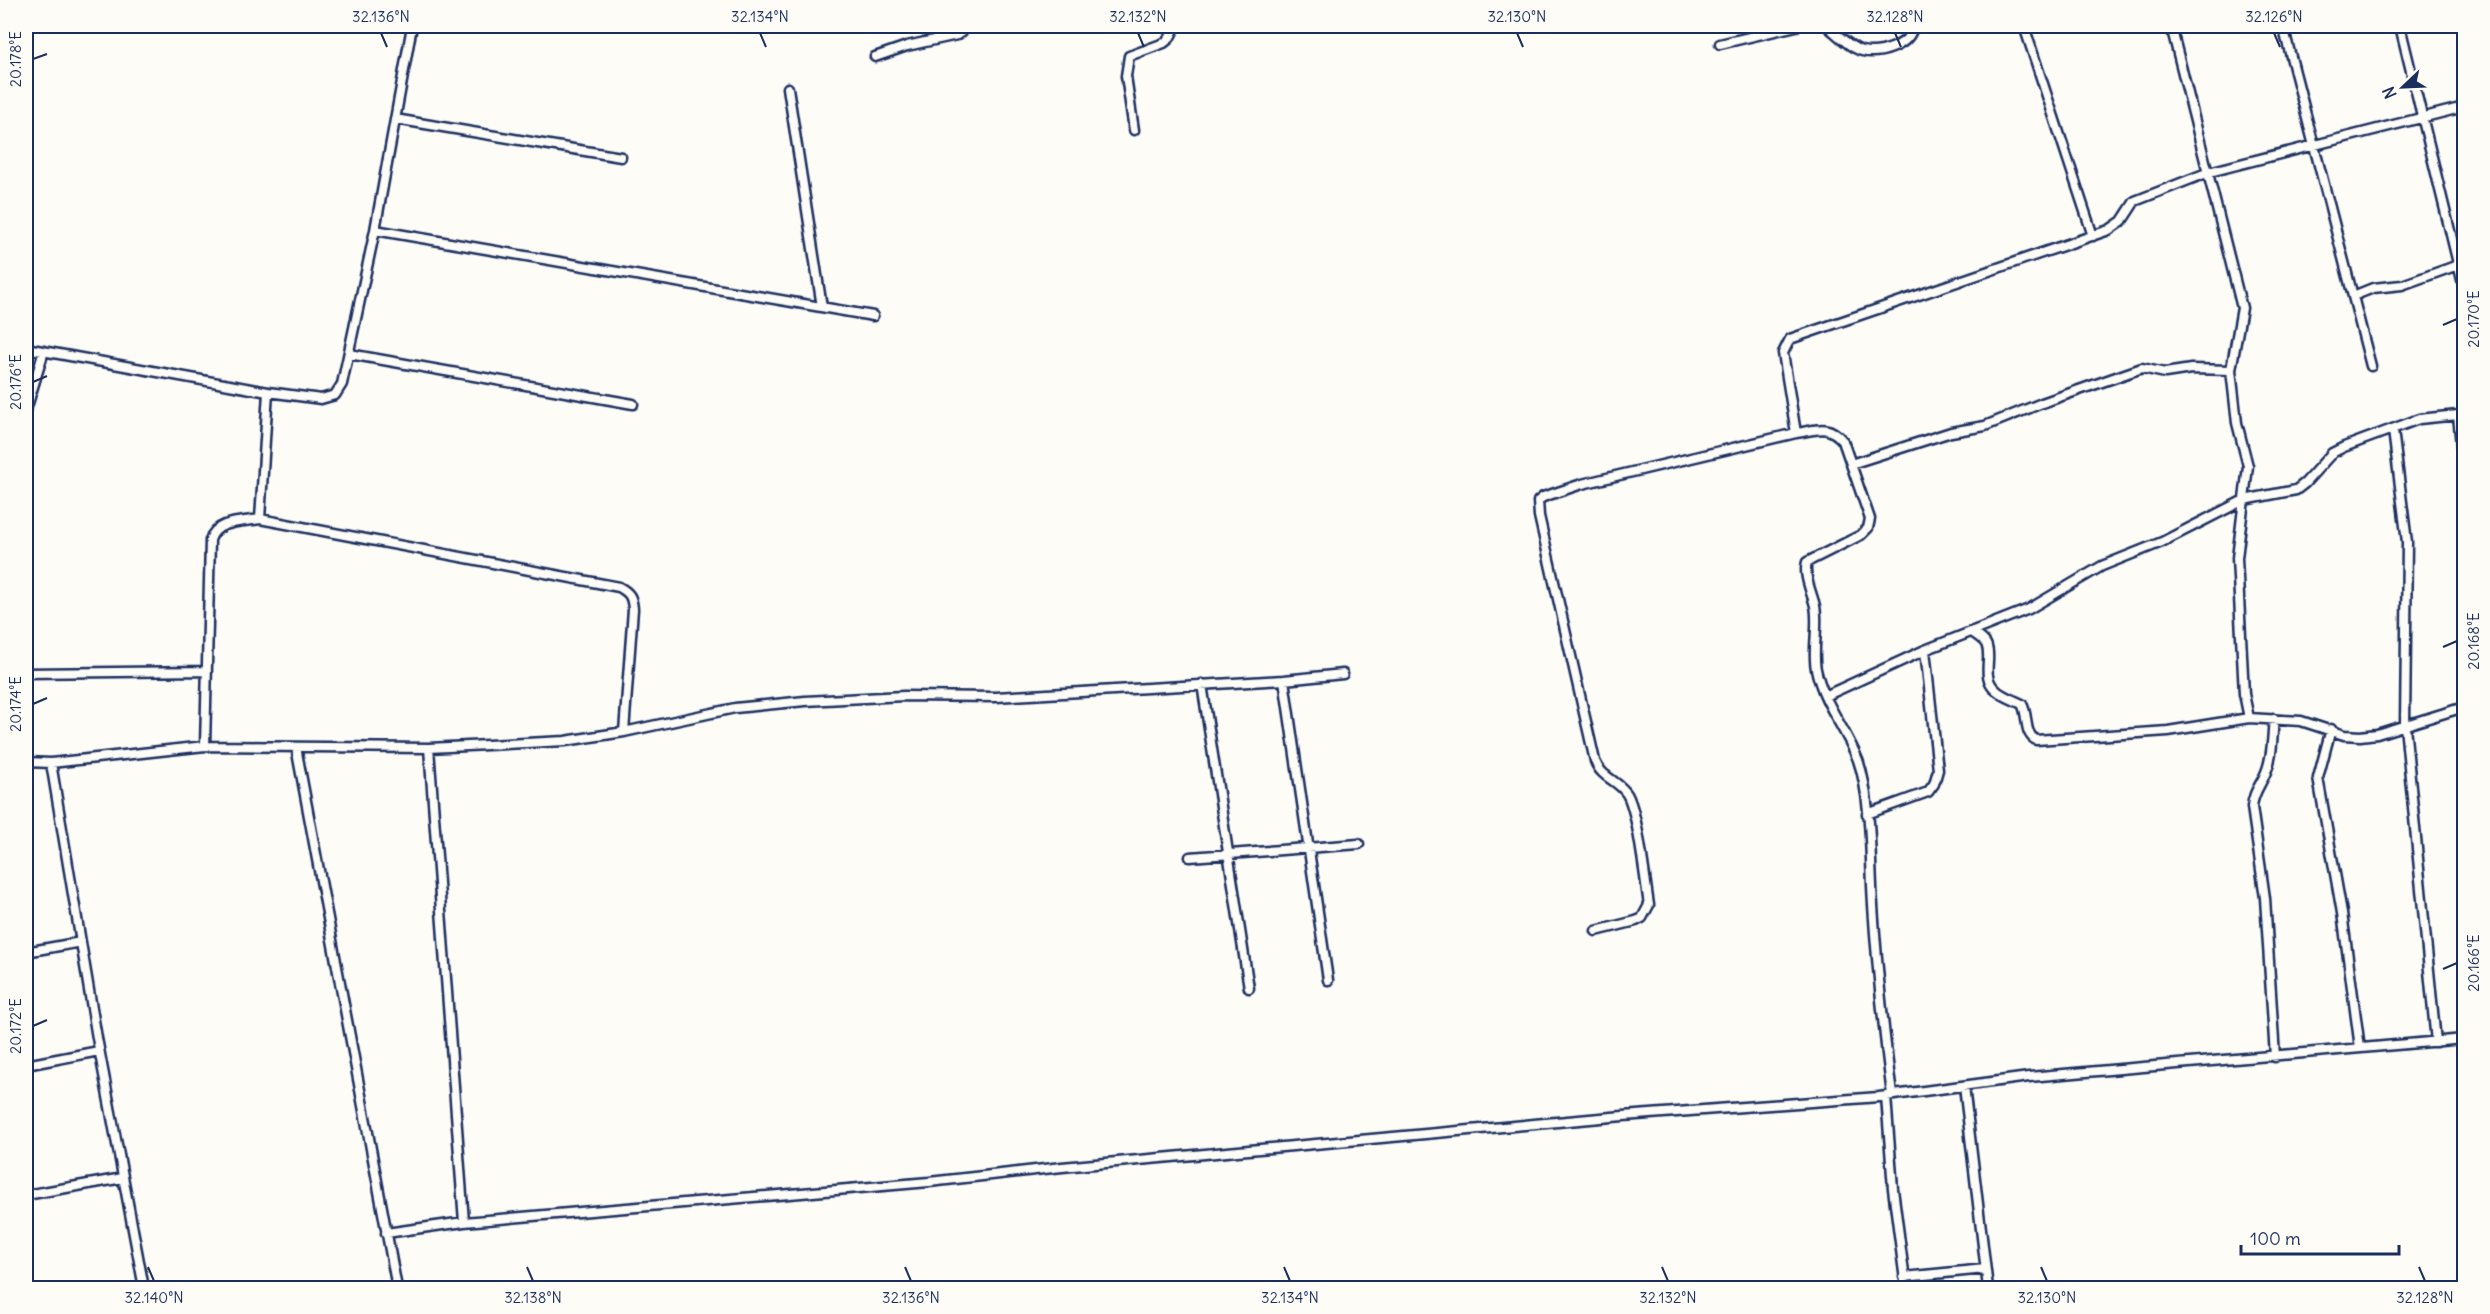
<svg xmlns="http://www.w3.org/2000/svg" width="2490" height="1314" font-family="Delius,sans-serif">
  <rect width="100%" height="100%" fill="#fdfcf7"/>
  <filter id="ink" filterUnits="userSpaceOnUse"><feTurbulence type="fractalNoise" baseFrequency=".0167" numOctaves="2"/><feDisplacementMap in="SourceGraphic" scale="12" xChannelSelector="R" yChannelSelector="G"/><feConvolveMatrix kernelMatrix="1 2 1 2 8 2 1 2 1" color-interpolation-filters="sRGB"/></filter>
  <g filter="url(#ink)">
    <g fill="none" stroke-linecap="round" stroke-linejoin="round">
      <defs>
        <path id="street" d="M1827,26c9,7 23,22 35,25 18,4 48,-5 51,-25
          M2024,26l69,210
          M2171,26l71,282 -11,62 6,53 11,43 -11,92 7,136 5,24 52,3 43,14 16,1 17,-2 87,-27
          M2283,26l88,340
          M2400,26l64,262
          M1720,44l76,-18
          M875,57l32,-11 50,-11 12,-9
          M788,88l34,219
          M395,119l226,38
          M1134,130l-8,-54 3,-20 35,-13 5,-4 7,-13
          M375,230l498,86
          M2353,296l20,-8 29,-3 56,-20
          M26,348l242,44 53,7 14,-4 7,-11 33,-154 37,-204
          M349,354l284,50
          M26,410l18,-59
          M2464,414l-6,1 6,60
          M2393,430l14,112 -2,184 31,316
          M1851,464l100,-32 34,-6 57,-23 100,-35 23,5 26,-4 40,1
          M260,519l8,-127
          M1972,632c4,3 11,7 14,12 7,14 -6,32 10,46 6,6 18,10 26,14 7,12 1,29 14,36l132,-9 81,-13
          M26,673l181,-2
          M1284,680l44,300
          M1202,684l47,304
          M1825,696l100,-46 104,-41 73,-43 60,-24 82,-42 52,-10 9,-7 27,-30 12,-6 75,-28 39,-4
          M2274,719c-2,16 -1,37 -8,53 -5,13 -13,20 -14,35l13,91 10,159
          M2331,729l-13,49 24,135 18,135
          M205,746l5,-206c6,-20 33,-18 50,-21l359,68c11,6 13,10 14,22l-9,123
          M296,747l101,541
          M429,748l35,474
          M26,762l25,1 154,-17 224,2 136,-7 59,-9 111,-24 70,-7 99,-5 92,1 288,-17 59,-6
          M51,763l46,275 47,250
          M1867,814l61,-22 6,-8 4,-14 -13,-120
          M1190,857l169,-13
          M1596,931l40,-10 6,-3 7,-13c-4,-25 -11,-92 -22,-111 -9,-14 -26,-16 -32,-33l-56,-245 -1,-15 5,-4 39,-13 214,-51
          M26,952l55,-10
          M26,1065l73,-14
          M1964,1086l24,202
          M1892,1095c-8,-63 -15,-126 -19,-190 -3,-43 -1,-105 -15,-145 -12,-31 -35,-57 -42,-91 -4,-20 3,-42 -1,-63 -3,-13 -12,-31 -8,-44l54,-27 7,-7 2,-9 -27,-78c-15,-18 -26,-11 -47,-8l-13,-80 7,-14 319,-109 13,-9 13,-20 74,-29 255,-65
          M1886,1096l7,93 13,99
          M26,1195l97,-17
          M386,1233l78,-11 465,-40 133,-15 561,-51 256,-19 150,-20 435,-38
          M1904,1277l81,-8"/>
      </defs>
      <use href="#street" stroke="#1b2f5e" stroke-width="13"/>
      <use href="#street" stroke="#fdfcf7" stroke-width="8"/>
    </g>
  </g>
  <path fill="none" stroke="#1b2f5e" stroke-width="2" d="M381,33l6,14M760,33l6,14M1138,33l6,14M1517,33l6,14M1895,33l6,14M2274,33l6,14M33,59l14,-5M2443,325l14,-6M33,382l14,-6M2443,647l14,-6M33,704l14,-6M2443,969l14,-6M33,1026l14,-6M148,1267l6,14M527,1267l6,14M905,1267l6,14M1284,1267l6,14M1662,1267l6,14M2041,1267l6,14M2419,1267l6,14"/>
  <rect width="2490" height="1314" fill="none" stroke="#fdfcf7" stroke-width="66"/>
  <g transform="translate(2403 87) rotate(247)" stroke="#fdfcf7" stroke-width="4.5" paint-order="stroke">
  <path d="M0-4.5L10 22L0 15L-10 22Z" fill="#1b2f5e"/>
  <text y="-9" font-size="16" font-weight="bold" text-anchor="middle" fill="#1b2f5e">N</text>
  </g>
  <path d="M2241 1245v9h158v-9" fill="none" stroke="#1b2f5e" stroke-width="3"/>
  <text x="2250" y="1245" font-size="18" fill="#1b2f5e" stroke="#fdfcf7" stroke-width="4.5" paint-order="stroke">100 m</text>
  <rect x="33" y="33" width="2424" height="1248" fill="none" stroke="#1b2f5e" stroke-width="2"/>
  <g font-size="15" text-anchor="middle" fill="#1b2f5e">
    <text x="381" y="22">32.136°N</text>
    <text x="760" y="22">32.134°N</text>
    <text x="1138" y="22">32.132°N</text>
    <text x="1517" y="22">32.130°N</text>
    <text x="1895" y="22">32.128°N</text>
    <text x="2274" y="22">32.126°N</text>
    <text transform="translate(16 59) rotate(-90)" y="5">20.178°E</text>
    <text transform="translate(2474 319) rotate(-90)" y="5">20.170°E</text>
    <text transform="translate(16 382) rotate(-90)" y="5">20.176°E</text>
    <text transform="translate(2474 641) rotate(-90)" y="5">20.168°E</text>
    <text transform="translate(16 704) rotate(-90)" y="5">20.174°E</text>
    <text transform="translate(2474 963) rotate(-90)" y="5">20.166°E</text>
    <text transform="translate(16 1026) rotate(-90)" y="5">20.172°E</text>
    <text x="154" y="1303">32.140°N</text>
    <text x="533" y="1303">32.138°N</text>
    <text x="911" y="1303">32.136°N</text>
    <text x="1290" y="1303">32.134°N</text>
    <text x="1668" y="1303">32.132°N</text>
    <text x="2047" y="1303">32.130°N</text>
    <text x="2425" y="1303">32.128°N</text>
  </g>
</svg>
